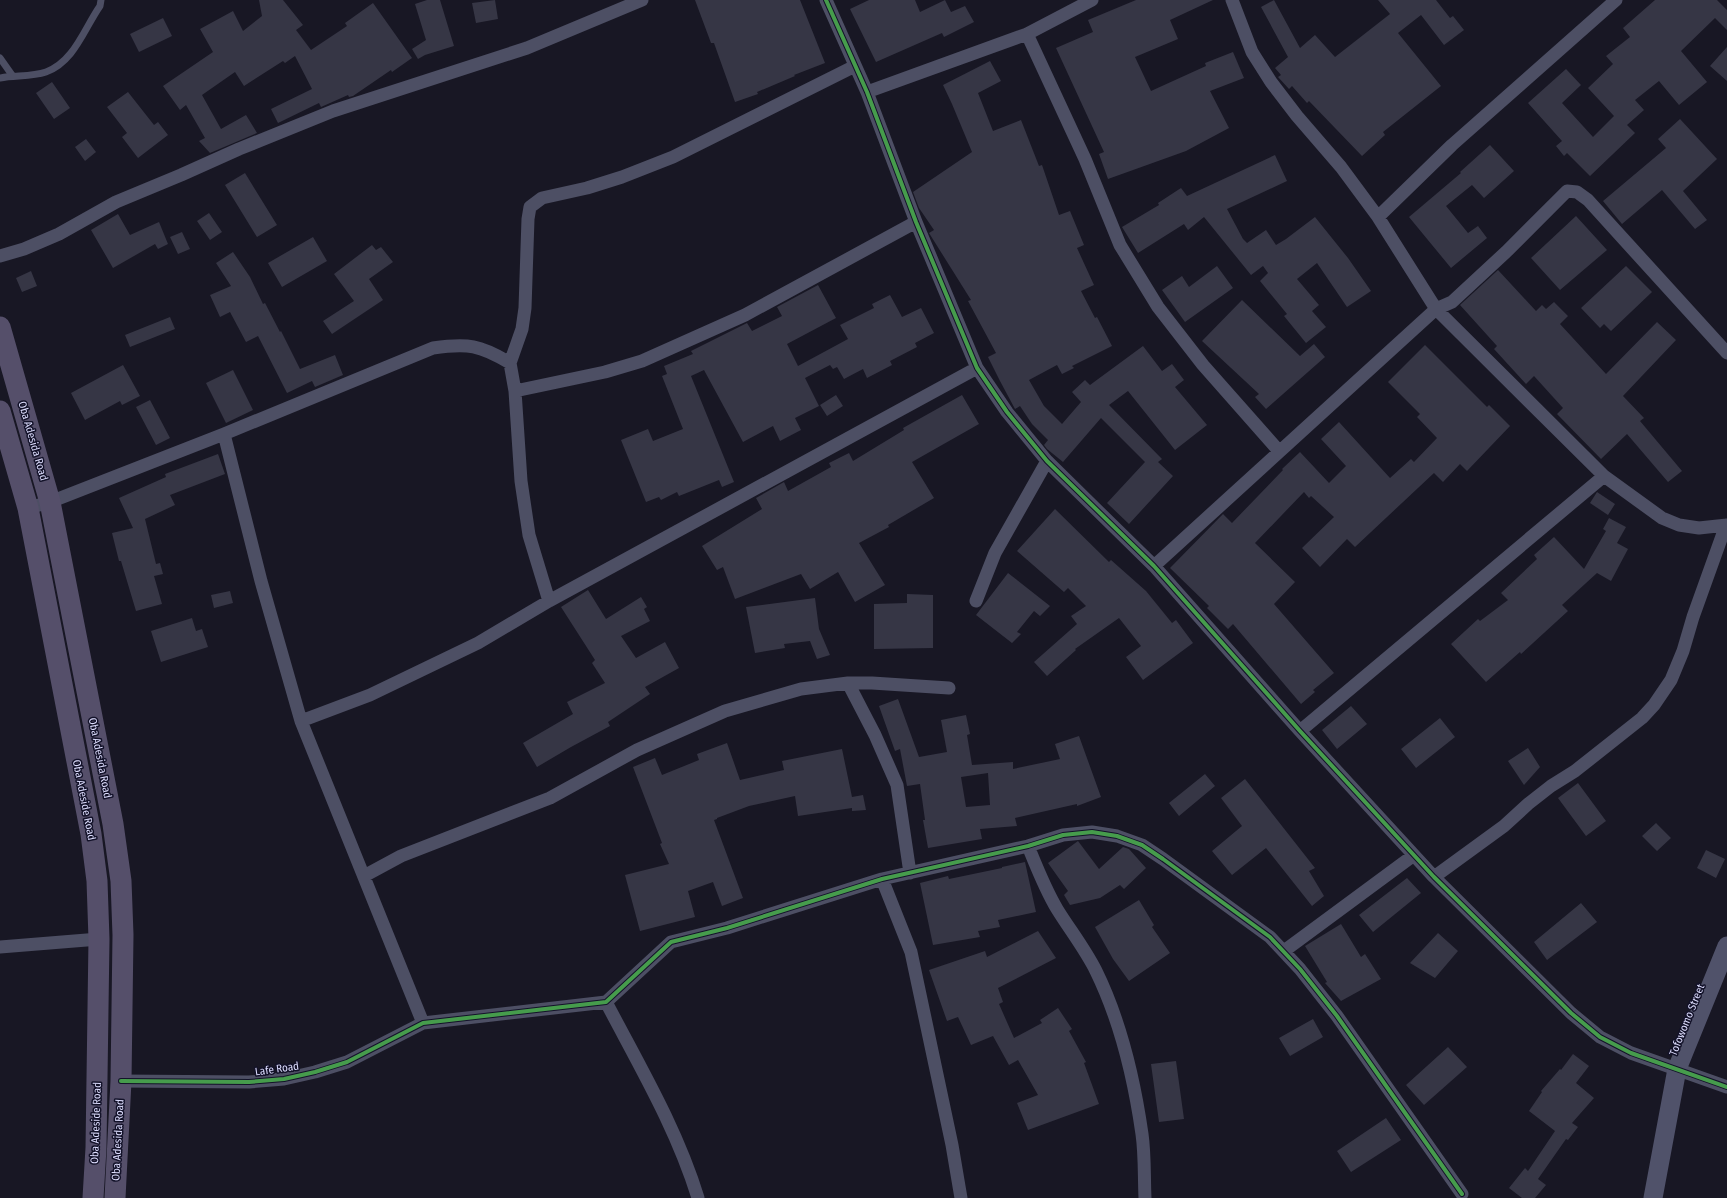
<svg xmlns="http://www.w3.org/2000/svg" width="1727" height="1198" font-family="'Fira Sans Condensed',sans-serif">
  <rect width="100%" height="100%" fill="#181724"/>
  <path fill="#363645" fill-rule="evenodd" d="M259,0h24l20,25 -7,5 15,20 36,-24 -2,-3 28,-20 39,55 -20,14 -1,-2 -38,26 -4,1 -1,-2 -27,12 -2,-4 -41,20 -7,-14 41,-20 -17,-33 -10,7 -2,-2 -39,25 -9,-14 -33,23 19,34 25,-14 11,18 -47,20 -11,-12 6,-3 -19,-33 -6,5 -17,-24 50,-34 -13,-23 33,-18 10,20 19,-15z
    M427,0h13l14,46 -29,9 -7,4 -6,-10 14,-9 -11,-36z
    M495,0l3,19 -22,4 -4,-20z
    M695,0h105l25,63 -31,12 1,1 -38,16 1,2 -23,8 -21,-59h-3z
    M869,0h46l5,12 25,-12 6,12 14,-6 9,16 -30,15 -2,-4 -66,29 -26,-53z
    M1136,0h77l-43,20 8,19 -43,18 16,34 55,-25 -1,-3 28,-11 11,26 -34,13 19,37 -43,23 -78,28 -9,-25 5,-2 -48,-104 37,-16 -5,-12z
    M1274,0l26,48 15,-13 20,22 55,-43 -12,-14h58l14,18 3,-2 11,14 -20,15 -23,-30 -23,18 43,53 -58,46 2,3 -23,21 -53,-55 -2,2 -15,-17 -3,3 -11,-12 3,-2 -6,-7 13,-11 -27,-50z
    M1655,0h62l10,10v20l-12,-12 -34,33 26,31 -28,23 -20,-24 -24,19 9,10 -17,15 8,8 -45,43 -23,-23 -3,3 -8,-10 6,-5 -34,-38 38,-34 15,16 -19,18 31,34 21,-21 -26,-28 25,-24 -7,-8 24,-19 -7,-9z
    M163,18l9,18 -33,16 -9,-18z
    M1727,47v34l-17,-15z
    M990,61l11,20 -23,12 15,38 28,-11 18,46 3,-1 17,50 11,-4 14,34 -7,3 17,37 -13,6 14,27 2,-1 15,29 -40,20 2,2 -12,6 -5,-9 -28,15 15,26 18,18 19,-22 -9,-10 13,-12 5,5 53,-39 19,25 10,-7 12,16 -9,7 32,38 -32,25 -47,-59 -19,14 53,54 -4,3 15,14 -44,48 -22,-21 38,-41 -44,-44 -38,44 -16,-13 -3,-4 4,-5 -16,-16 -12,-18 -5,3 -15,-28 -12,-24 8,-4 -28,-52 3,-1 -42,-67 5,-3 -15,-22 -6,-16 59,-40 -20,-48 -9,-19z
    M52,82l18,26 -16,11 -18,-26z
    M128,92l26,33 4,-3 10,13 -30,23 -16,-21 5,-4 -20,-26z
    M1680,119l37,40 -34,32 24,29 -12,9 -33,-39 -40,34 -19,-23 63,-53 -8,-9z
    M86,139l10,13 -11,9 -10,-14z
    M1490,145l24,26 -30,27 -12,-13 -26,21 22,27 10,-7 9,12 -36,30 -42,-51 52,-44 -1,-1z
    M1275,155l12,26 -60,28 16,30 4,4 19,-13 10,15 10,-6 29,-22 33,41 23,33 -24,16 -30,-44 -20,16 22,26 -7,6 14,16 -20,16 -22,-27 3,-2 -27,-33 8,-8 -5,-7 -12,9 -47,-58 -16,13 -4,-6 -46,29 -16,-26 37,-22 -1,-2 23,-15 6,8z
    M245,173l32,52 -20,12 -32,-52z
    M209,213l13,19 -12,8 -13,-19z
    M118,214l12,21 29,-13 9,22 -10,5 -3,-5 -42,24 -22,-38z
    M1576,216l31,34 -47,40 -29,-32z
    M182,232l8,17 -12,5 -8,-17z
    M313,237l14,24 -45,26 -14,-24z
    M372,245l4,5 5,-3 12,15 -24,17 14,21 -51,34 -9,-13 31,-20 -20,-27z
    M233,252l17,25 13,27 2,-1 15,29 1,-1 19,38 35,-14 8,20 -28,12 -3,-6 -25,12 -29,-57 -12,6 -16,-30 -10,5 -10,-22 21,-9 -15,-23z
    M1217,266l16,22 -48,34 -23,-32 20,-14 7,11z
    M1626,266l26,26 -41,39 -7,-7 -4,4 -19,-20z
    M1498,270l38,41 6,-6 4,4 8,-7 14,14 -8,8 46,50 51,-52 19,18 -53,56 21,22 -4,3 42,50 -14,11 -41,-48 -26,25 -44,-45 6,-6 -29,-32 -8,8 -32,-35 3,-3 -37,-41z
    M31,271l6,15 -15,6 -6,-14z
    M818,285l18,33 -49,26 11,22 50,-27 -8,-14 34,-17 -2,-4 18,-9 12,22 19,-9 13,25 -19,10 2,4 -27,14 2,4 -25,13 -4,-9 -19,10 -7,-12 -4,2 -3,-4 -25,13 14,28 -24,12 6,12 -21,11 -7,-15 -30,16 -39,-72 -13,6 43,106 -12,5 -3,-7 -40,16 -2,-4 -16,8 -2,-3 -13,5 -25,-62 27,-11 5,12 30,-12 -21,-53 5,-2 -3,-8 29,-12 -2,-3 56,-28 5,8 30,-15 -5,-9z
    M1242,300l58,56 14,-12 11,13 -59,52 -11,-12 4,-3 -57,-53z
    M170,317l5,12 -45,18 -5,-12z
    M1425,345l62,62 2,-2 21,21 -43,45 -7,-7 -17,18 -9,-9 -79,74 -8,-8 -27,28 -18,-19 32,-31 -23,-21 -2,2 -5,-6 -49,51 40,39 -21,22 60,69 -21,17 2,2 -14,12 -68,-80 -5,5 -21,-21 2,-2 -39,-38 53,-54 9,9 51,-53 -1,-1 18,-17 29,31 17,-17 -25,-27 18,-17 51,56 21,-19 3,3 23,-24 -20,-21 3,-3 -32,-32z
    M123,365l17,31 -18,9 -2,-4 -35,19 -14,-27z
    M233,370l20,40 -27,13 -20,-40z
    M836,395l7,11 -16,10 -7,-11z
    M962,395l17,29 -67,38 22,36 -46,27 1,2 -30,16 26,42 -30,17 -17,-30 -28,17 -9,-15 -66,25 -12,-32 -6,3 -15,-24 60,-37 -6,-11 28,-16 4,9 43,-24 -2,-4 20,-10 4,8 51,-31 -1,-2z
    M150,400l20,38 -14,7 -20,-38z
    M218,454l7,20 -55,21 5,10 -30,14 11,45 4,-1 3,11 -9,2 8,28 -26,7 -15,-50h-2l-7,-28 21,-5 -14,-30 47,-21 -1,-3z
    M1597,492l18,12 -7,11 -18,-12z
    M1055,509l54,53 2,-2 35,31 26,32 4,-3 17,23 -50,37 -17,-23 15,-11 -22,-28 -44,31 1,1 -29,26 -13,-14 43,-38 -6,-8 15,-10 -18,-18 -4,4 -47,-41z
    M1609,518l17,9 -9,16 11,6 -17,32 -14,-8 -35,32 6,6 -47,43 -1,-2 -34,30 -35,-38 27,-25 2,2 28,-21 -7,-7 36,-34 -3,-4 20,-18 30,32 22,-38 -3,-2z
    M1008,573l42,33 -10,10 -6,-5 -17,21 4,2 -9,9 -36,-28z
    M588,590l18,29 35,-22 6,10 -3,2 6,12 -29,15 15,22 29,-16 14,26 -34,19 5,7 -42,28 2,4 -39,21 -34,20 -14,-24 50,-29 -6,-12 38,-19 -13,-20 3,-3 -34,-53z
    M230,591l3,12 -19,5 -3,-13z
    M907,594l26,1v53l-59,1v-45l33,-1z
    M815,598l4,31 11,26 -13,4 -7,-18 -26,3 1,4 -30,5 -9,-46z
    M192,618l4,13 6,-2 6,18 -47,15 -10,-31z
    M898,699l21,58 28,-5 -6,-32 25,-5 4,19 -3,1 5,30 41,-3v7l47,-10 -5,-15 24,-8 22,61 -24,9v-2l-62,14 2,8 -37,3 2,10 -54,9 -5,-28h2l-5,-36 -13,2 -7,-37 -5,2 -16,-45zM988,773l2,32 -24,2 -5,-30z
    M1351,706l16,18 -30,25 -15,-19z
    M1440,718l15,19 -39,31 -15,-19z
    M727,743l13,37 44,-10 -2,-9 60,-12 10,48 11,-2 3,15 -14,1v-3l-54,8 -3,-20 -46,10 -32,12v1l-3,1 29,78 -21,8 -9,-24 -25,9 7,26 -55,14 -15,-56 44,-11 -9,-20 2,-1 -29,-76 22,-9 7,17 37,-15 -2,-6z
    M1528,748l12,19 -16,18 -16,-24z
    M1205,774l10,12 -36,30 -10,-13z
    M1245,779l70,89 -6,3 15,25 -12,10 -46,-58 -34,27 -20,-24 30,-25 -21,-28z
    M1578,783l28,38 -20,15 -28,-38z
    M1656,823l15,15 -14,13 -15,-15z
    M1078,841l21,28 24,-22 6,2 17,19 -22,21 -4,-4 -20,13 -30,7 -6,-10 4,-4 -20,-28z
    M1706,850l19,9 -9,19 -19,-10z
    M1025,862l11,50 -38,8 2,7 -22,4 2,6 -47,8 -13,-62 28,-7 1,3 53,-11v-1z
    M1407,878l14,15 -48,39 -14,-17z
    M1139,900l15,25 -2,2 18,26 -41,28 -16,-22 -18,-32z
    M1581,903l16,19 -50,38 -13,-18z
    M1341,924l20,33 4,-3 16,25 -40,22 -16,-18 2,-1 -22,-36z
    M1038,931l18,27 -58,30 5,14 -4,2 15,34 28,-15 -2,-3 18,-12 14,21 -3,2 17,31 -2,1 15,41 -71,26 -11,-27 21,-8 -20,-35 -9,5 -16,-29 -22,9 -13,-28 -11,4 -18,-51 56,-19 2,6z
    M1438,933l20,18 -23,27 -25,-15z
    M1313,1019l10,18 -33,19 -11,-18z
    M1448,1047l19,20 -43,38 -18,-20z
    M1573,1054l16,12 -13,17 18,15 -22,25 6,4 -10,13 -2,-1 -28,40 8,6 -11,13h-13l-13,-10 16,-20 3,3 27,-40 -26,-20 13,-19 -1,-1 19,-22 1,1z
    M1176,1061l8,58 -25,3 -8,-58z
    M1386,1118l15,22 -50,32 -14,-21z"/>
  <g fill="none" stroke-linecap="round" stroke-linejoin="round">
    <path stroke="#4d4f64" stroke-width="7" d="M0,58l12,17
      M0,78c15,-3 31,-1 46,-6 28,-10 38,-43 54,-66l1,-6"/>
    <path stroke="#4d4f64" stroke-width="13" d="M826,0l41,92 49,130 61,146 30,44 40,49 107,105 146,165 134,146 137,136 29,24 31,16 96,34
      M1232,0l20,52 19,30 26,34 44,51 37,50 58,92 168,167 58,42 17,7 20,3 28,-3
      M1027,34l58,125 35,86 38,62 45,58 76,86
      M867,92l160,-58 65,-34
      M1378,217l74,-72 164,-145
      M0,256l24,-7 35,-15 57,-32 65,-27 58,-26 94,-38 194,-63 115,-48
      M515,391l90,-19 37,-11 103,-46 171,-93
      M224,434l37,147 40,140 122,302
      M28,508l22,-6 174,-68 209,-86c35,-5 47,-3 77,15
      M1154,566l282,-257 16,-7 54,-50 61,-61 10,1 11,8 139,153
      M549,601l-20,-66 -8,-54 -6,-90 -5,-28 12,-34 3,-21 3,-89 2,-12 12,-9 45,-10 35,-11 51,-20 182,-91
      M976,601l19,-48 52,-92
      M848,683l27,52 22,50 13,88
      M301,721l69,-26 108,-52 71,-42 428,-233
      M1300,731l304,-255
      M1028,846c9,22 17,43 29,63 13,21 28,40 39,62 25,51 38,107 46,163 3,21 2,43 3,64
      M364,876l37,-20 149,-58 87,-48 88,-39 76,-22 47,-6h24l77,5
      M1434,877l70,-51 24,-22 23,-18 24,-15 67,-53 12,-13 17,-25 12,-29 10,-34 33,-92
      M882,879l29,73 41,193 9,53
      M0,947l99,-8
      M1284,951l130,-96
      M606,1002c33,63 71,127 92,196
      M121,1081l128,1 35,-3 31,-7 32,-10 76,-39 183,-21 65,-60 56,-14 155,-49 146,-33 35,-11 29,-3 25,4 25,9 21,14 107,78 30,32 37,47 125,178"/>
    <path stroke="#50526a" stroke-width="19" d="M1653,1198l24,-129 50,-123"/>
    <path stroke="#554f6a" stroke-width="21" d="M0,327l50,175 63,322 8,57 2,54 -2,146 -6,117
      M0,411l28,97 63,326 6,47 2,58 -3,209 -3,50"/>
    <defs>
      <path id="cycleway" d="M826,0l41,92 49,130 61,146 30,44 40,49 107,105 146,165 134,146 137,136 29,24 31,16 96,34
        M121,1081l128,1 35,-3 31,-7 32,-10 76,-39 183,-21 65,-60 56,-14 155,-49 146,-33 35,-11 29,-3 25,4 25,9 21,14 107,78 30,32 37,47 125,178"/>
    </defs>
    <use href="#cycleway" stroke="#131229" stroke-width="6"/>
    <use href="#cycleway" stroke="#469c4c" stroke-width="4"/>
  </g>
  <g text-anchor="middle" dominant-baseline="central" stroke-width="3" stroke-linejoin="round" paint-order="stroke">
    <g font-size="11" fill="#dcdcfd" stroke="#131229">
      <text transform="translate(33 441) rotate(74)">Oba Adesida Road</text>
      <text transform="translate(100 758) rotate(79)">Oba Adesida Road</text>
      <text transform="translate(84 800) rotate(79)">Oba Adeside Road</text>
      <text transform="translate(1687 1020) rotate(-68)">Tofowomo Street</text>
      <text transform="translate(277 1069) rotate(-8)">Lafe Road</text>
      <text transform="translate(96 1123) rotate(-88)">Oba Adeside Road</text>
      <text transform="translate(118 1140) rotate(-87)">Oba Adesida Road</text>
    </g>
  </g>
</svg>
